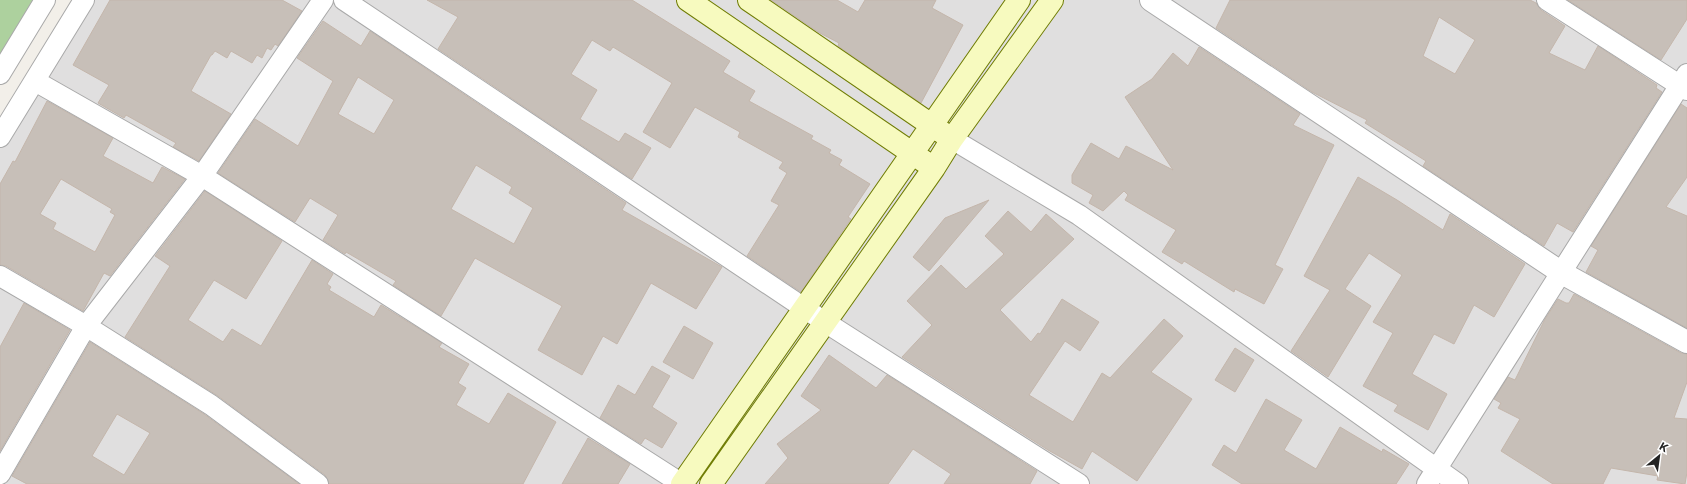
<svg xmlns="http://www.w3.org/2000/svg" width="1687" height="484" font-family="Inter,sans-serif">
  <rect width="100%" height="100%" fill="#f2efe9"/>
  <path fill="#e0dfdf" d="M84,0h1603v484h-1687v-350z"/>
  <path fill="#add19e" d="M0,0h45l-45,74z"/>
  <path fill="#c7bfb8" stroke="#c4b6ab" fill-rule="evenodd" d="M110,0h172l20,11 -24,35 -3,-2 -4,6 -4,-2 -5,10 -5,-3 -5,8 -21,-12 -4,7 -12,-7 -3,4h-1l-20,36 40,23 -32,47 -26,-14 3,-4 -50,-28 -2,3 -26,-15 11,-18 -36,-20z
    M427,0h205l98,61 -7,11 32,19 -6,10 64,35 -2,3 20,11 -2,3 13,7 -3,5 31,19 -22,33 3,2 -50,73 -54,-36 32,-51 -8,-4 16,-28 -8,-5 4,-6 -45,-25 2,-5 -45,-25 -25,41 -27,-16 29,-49 -59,-36 -3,4 -18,-11 -21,34 26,16 -17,29 39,23 6,-9 26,15 -19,31 -194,-130 20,-32z
    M771,0h66l21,12 7,-12h71l-4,8 31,17 -42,78 -83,-57 1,-3 -21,-11z
    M1230,0h300l6,3 5,7 24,16 -16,27 36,17 13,-24 59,39 -1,3 6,4 -89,140 -16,-9 -13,23 -121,-80 3,-5 -61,-38 2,-3 -55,-28 -96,-64zM1439,17l36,23 -20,34 -32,-18z
    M1568,0h119v19l-26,41z
    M323,21l38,25 9,-15 256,172 -4,7 100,57 -26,42 -45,-26 -34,61 -14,-8 -21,39 -44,-25 24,-44 -87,-48 -34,58 -48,-31 3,-4 -50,-29 -1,2 -22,-14 15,-25 -28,-17 -15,24 -77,-49 37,-54 43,27 35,-65 -36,-23zM358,77l36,23 -20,34 -36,-20zM476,165l36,22 -3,6 24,15 -19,36 -63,-35z
    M1199,47l101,67 -7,11 41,20 -59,120 8,4 -19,35 -29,-15 -1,3 -50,-31 -2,3 -20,-12 14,-22 -51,-30 3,-5 -4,-4 -21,20 -14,-8 4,-8 -21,-12v-8l19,-32 28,16 7,-13 47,24 -48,-73 27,-18 21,-26 15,13z
    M47,101l66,37 -10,18 50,27 9,-16 23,12 -75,97 -6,-3 -21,38 -77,-45 -6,-1v-81l13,-23 2,1zM61,179l51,30 -2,3 5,3 -20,37 -42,-23 3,-6 -16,-9z
    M1681,104l6,4v69l-21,30 21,9v112l-101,-56 12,-22 -7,-4z
    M1358,177l39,23 46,30 7,-16 75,50 -31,53 -20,-12 -20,39 -20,-10 -22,40 35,20 -19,36 -34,-19 4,-6 -35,-19 30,-53 -20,-11 29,-47 -33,-22 -24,36 26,17 -43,71 -37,-26 39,-61 -26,-14z
    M205,191l77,50 -36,58 -32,-19 -26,40 35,22 9,-13 29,17 51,-86 21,14 -6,10 4,3 -2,3 45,27 7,-12 61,38 -3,4 30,17 -11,19 8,5 -10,17 33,19 19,-31 48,29 -33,62h-194l-4,-9 -107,-79 -93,-59 45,-71 -15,-10z
    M989,200l-60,71 -16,-14 32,-39z
    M1008,211l23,21 15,-18 28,25 -74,71 31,32 7,-9 2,1 22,-35 37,23 -19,29 -15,-10 -36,54 44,27 29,-49 8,5 54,-59 19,17 -32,36 41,27 -55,82 -45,-30 -10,18 -34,-19 -146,-93 30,-32 -25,-24 34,-36 25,24 38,-35 -19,-18z
    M1574,294l107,59 6,1v28l-13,36 13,1v53l-2,12 -28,-4 1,-4 -47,-8 -8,16h-50l-52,-33 19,-32 -22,-11 3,-5 -7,-4 14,-22 7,3 30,-61 13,-20 8,4h3z
    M24,303l46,27 -70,121v-104z
    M684,326l29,17 -20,36 -30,-17z
    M90,342l114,72 95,70h-272l-15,-8zM117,414l33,19 -26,42 -32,-19z
    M1235,348l19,12 -19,32 -20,-12z
    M829,355l47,33 11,-13 150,96 -7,13h-86l7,-10 -38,-25 -25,35h-123l23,-26 -11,-14 44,-34 -20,-14z
    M652,366l18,10 -18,31 25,16 -15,25 -17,-10 -4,6 -41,-26 18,-33 17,10z
    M1266,399l36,21 -18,30 32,19 24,-42 42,25 1,-3 26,15 -13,20h-154l-30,-19 12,-20 12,8z
    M588,438l42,26 -12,20h-56z"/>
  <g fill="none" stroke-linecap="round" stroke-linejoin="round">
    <defs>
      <path id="minor" d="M344,0l481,322 254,162
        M1547,0l140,90
        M0,74l45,-74
        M35,81l167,95 480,308
        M0,137l84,-137
        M952,139l127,76 379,269
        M0,276l86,50 125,79 107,79
        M0,474l86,-148 116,-150 121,-176
        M1427,484l260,-410"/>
      <path id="tertiary" d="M1151,0l411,273 125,69"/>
      <path id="secondary" d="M688,0l237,162
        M749,0l194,133
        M682,484l337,-484
        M711,484l223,-316 18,-29 100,-139"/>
    </defs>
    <use href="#minor" stroke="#a9a9a9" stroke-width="22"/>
    <use href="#tertiary" stroke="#a9a9a9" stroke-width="24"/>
    <use href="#secondary" stroke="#707d05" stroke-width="24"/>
    <use href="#minor" stroke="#fff" stroke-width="20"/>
    <use href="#tertiary" stroke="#fff" stroke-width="22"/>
    <use href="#secondary" stroke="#f7fabf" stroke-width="22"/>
  </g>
  <g transform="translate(1659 456) rotate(29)" stroke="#ffffff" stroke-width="3" paint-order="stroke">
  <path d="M0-3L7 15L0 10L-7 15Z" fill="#222222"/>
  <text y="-6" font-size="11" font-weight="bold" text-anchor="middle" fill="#222222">K</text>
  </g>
</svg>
